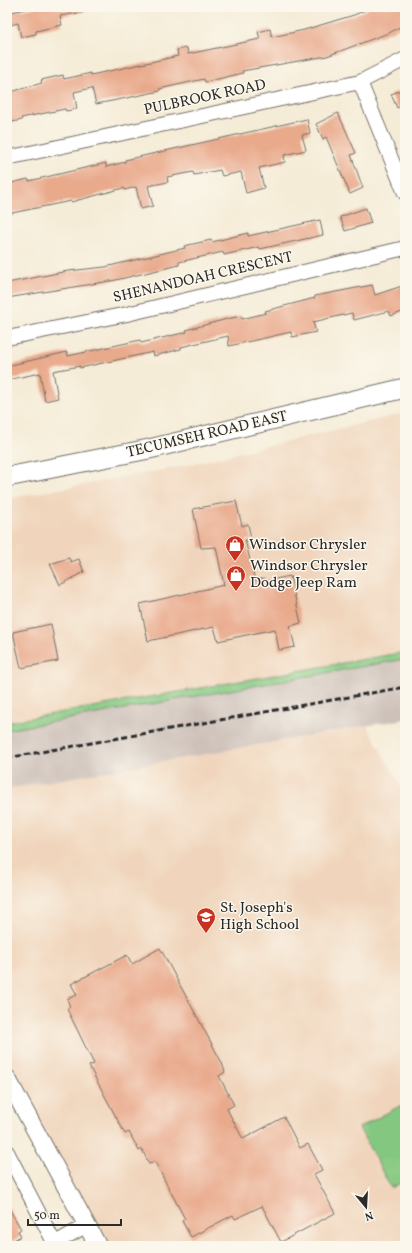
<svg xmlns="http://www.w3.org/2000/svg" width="412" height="1253" font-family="Vollkorn,serif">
  <rect width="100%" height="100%" fill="#fbf7ec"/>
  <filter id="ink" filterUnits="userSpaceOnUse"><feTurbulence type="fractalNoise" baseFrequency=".025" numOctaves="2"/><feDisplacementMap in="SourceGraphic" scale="8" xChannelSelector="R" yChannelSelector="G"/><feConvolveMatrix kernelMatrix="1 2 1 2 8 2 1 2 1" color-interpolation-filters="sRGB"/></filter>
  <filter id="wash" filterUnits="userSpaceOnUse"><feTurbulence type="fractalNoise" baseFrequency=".012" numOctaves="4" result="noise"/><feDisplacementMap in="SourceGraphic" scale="16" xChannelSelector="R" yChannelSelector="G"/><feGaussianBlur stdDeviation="0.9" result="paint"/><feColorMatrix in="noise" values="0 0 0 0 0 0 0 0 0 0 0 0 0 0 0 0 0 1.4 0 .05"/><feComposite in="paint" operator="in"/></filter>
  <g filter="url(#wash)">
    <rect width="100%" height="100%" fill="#f5ecd7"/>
    <path fill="#f0d5bc" d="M405,413v245l-398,71v-230l180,-34z
      M367,726l38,67v453h-306l-92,-170v-287z"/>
    <path fill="#cec1b9" d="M405,658v61l-398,70v-60z"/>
    <path fill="#84c780" stroke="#587956" d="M405,652v7l-398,71v-8z
      M405,1103v78l-14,7 -32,-60z"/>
    <g id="blocks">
      <path fill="#e9a98b" d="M36,7h48v5l-24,4 2,9 -26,6v3l-15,3 -3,-14 -11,3v-13z
        M372,7h33v17l-14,8 -64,24 -85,15 1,2 -38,9 -1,-3 -45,10 1,2 -38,8 -26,5 -4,-16 -18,4 3,17 -11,2 -1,-2 -44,9 1,2 -15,3v-30l35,-10 -1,-3 22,-5 1,4 27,-6v2l87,-19 -1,-6 10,-2 1,6 72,-15 -2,-7 12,-3 2,8 32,-7 50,-15z
        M405,89v15l-8,4 -6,-14z
        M338,113l18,40 -5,2 12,33 -13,6 -24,-57 -3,2 -7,-15z
        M307,119l3,14 -8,2 4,15 -22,5 1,7 -26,6 5,20 -18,5 -5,-21 -19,4 -2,-6 -26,5 -1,-3 -26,5 1,5 -20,4 5,20 -12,3 -5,-22 -11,3 -1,-2 -53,14v-1l-64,13v-30l21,-5 1,2 77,-18v4l19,-5v-2z
        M366,208l5,15 -26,8 -5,-14z
        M320,220l3,15 -63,14 -1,-2 -35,8 -1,-3 -44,10v3l-63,15 -109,18v-15l61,-12 37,-4 80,-19 -1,-2 27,-6 1,2 36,-9v3z
        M372,285l3,10 30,-10v26l-14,5 -2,-5 -35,9 -2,-7 -39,9 3,10 -24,5 -1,-5 -62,14 -1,-10 -47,11v2l-27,7 -1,-4 -73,16v-2l-27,5 5,27 -13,3 -5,-28 -33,7v-14l60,-14 1,4 72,-16 1,3 46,-11 -1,-2 41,-11 14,-3 1,3 24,-6 -1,-2 50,-13v-2z
        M236,501l6,25 6,-2 3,15 -6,1 10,40 10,-2 1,3 24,-5 11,47 -11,3 5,21 -16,3 -4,-21 -57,12 -4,-14 -66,14 -8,-37 84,-19 -8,-38 -15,1 -8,-39z
        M69,558l2,4 8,-3 5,13 -24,13 -10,-21z
        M51,624l7,37 -37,7 -8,-36z
        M160,948l62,115 3,9 -6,4 15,29 -7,4 16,30 41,-22 16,31 8,-4 14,26 -8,4 21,39 -54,29 -19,-36 -27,13 -2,-4 -42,22 -9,-16 3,-2 -30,-57 -6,2 -7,-15 -3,2 -10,-19 -4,2 -36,-68 5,-2 -27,-55 3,-2 -3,-8 10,-4 -6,-11 56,-29 5,9z
        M7,1205l14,24 -3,2 3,5 -14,8z"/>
    </g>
  </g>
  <g filter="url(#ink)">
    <use href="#blocks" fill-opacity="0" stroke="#726f67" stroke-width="1"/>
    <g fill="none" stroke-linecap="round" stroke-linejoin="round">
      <defs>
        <path id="minor" d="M360,82l45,111
          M7,158l353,-76 45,-23
          M7,338l120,-24 278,-66
          M7,1152l49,94
          M50,1246l37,-21"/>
        <path id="tertiary" d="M7,1078l91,168"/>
        <path id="secondary" d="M7,477l142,-28 256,-61"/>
      </defs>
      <use href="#minor" stroke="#726f67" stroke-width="16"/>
      <use href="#tertiary" stroke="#726f67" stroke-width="19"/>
      <use href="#secondary" stroke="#726f67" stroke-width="21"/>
      <use href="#minor" stroke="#fff" stroke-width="14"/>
      <use href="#tertiary" stroke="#fff" stroke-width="17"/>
      <use href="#secondary" stroke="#fff" stroke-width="19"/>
      <path stroke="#2b2b2b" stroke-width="3" stroke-dasharray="6 3" stroke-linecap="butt" d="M7,758l398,-71"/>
    </g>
  </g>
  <defs>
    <symbol id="shop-pin" viewBox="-11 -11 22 30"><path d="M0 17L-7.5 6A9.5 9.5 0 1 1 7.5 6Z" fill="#c8321e" stroke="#fbf7ec"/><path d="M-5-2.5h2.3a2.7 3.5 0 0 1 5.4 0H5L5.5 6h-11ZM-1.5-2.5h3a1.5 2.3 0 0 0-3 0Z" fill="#fff"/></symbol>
    <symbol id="school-pin" viewBox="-11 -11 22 30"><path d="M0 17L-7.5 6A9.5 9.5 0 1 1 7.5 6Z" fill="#c8321e" stroke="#fbf7ec"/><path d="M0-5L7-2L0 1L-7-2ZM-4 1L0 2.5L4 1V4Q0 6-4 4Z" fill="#fff"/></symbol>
  </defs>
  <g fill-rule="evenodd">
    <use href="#shop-pin" x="224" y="534" width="22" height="30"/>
    <use href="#shop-pin" x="225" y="564" width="22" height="30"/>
    <use href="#school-pin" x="195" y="906" width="22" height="30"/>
  </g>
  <g text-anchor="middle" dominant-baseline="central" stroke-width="3" stroke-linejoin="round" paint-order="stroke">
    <g font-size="15" fill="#2b2b2b" stroke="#fbf7ec">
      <text transform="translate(205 98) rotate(-12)">PULBROOK ROAD</text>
      <text transform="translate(203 278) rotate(-13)">SHENANDOAH CRESCENT</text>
      <text transform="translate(207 435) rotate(-13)">TECUMSEH ROAD EAST</text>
    </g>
    <g font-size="15" fill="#2b2b2b" stroke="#fbf7ec" text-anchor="start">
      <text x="249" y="545">Windsor Chrysler</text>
      <text x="250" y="566">Windsor Chrysler<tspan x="250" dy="17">Dodge Jeep Ram</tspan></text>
      <text x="220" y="908">St. Joseph's<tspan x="220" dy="17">High School</tspan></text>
    </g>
  </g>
  <rect width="412" height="1253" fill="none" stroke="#fbf7ec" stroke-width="24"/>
  <g transform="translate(366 1207) rotate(162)" stroke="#fbf7ec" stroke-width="3" paint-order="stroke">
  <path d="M0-3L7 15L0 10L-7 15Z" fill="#2b2b2b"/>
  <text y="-6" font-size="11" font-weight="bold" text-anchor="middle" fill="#2b2b2b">N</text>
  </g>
  <path d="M28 1219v6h93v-6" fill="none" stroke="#2b2b2b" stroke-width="2"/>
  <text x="34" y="1219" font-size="12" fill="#2b2b2b" stroke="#fbf7ec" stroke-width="3" paint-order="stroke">50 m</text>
</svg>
